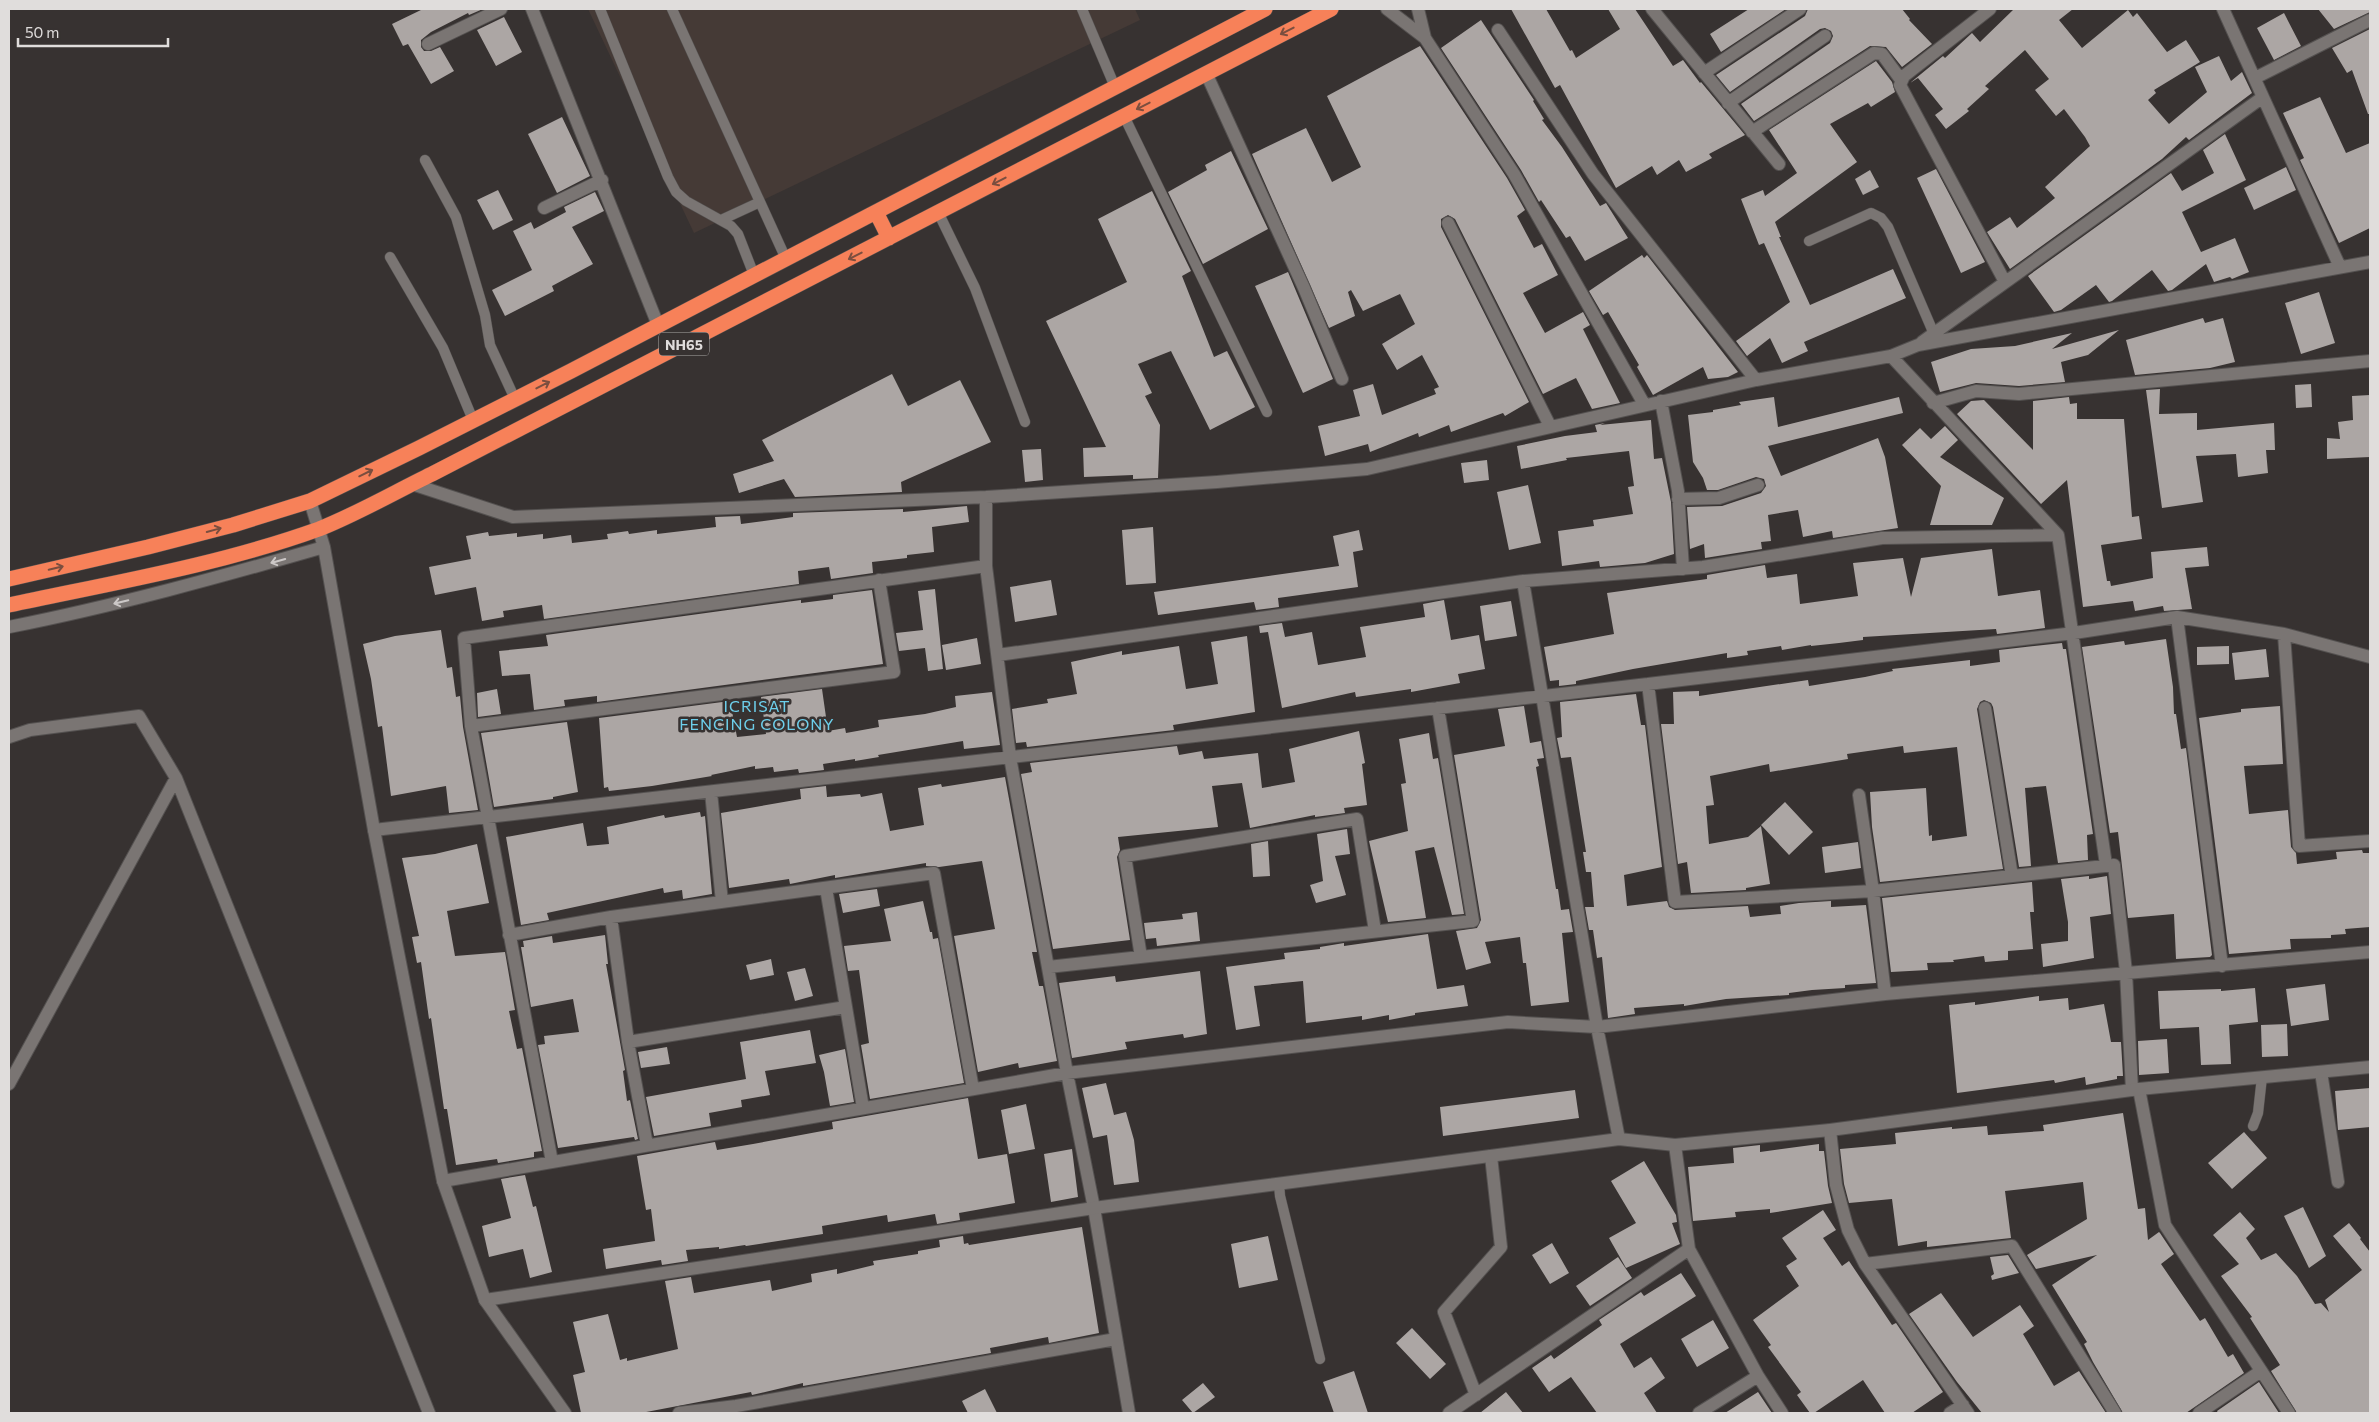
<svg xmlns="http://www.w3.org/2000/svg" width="2379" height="1422" font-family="Commissioner,sans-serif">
  <rect width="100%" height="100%" fill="#373231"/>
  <path fill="#453a36" d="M588,9h547l5,11 -446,213z"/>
  <path fill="#aca6a4" d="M423,9h60l-14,6 -1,-2 -37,19 -10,8v7l3,4h7l9,-4 14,24 -23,13 -23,-40 -5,2 -11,-22z
    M1511,9h35l24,42 2,-1 4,8 44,-29 -12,-20h27l38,57 10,-6 17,23 1,-1 44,53 -36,19 3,4 -26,14 -7,-12 -22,15 -5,-9 -36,22 -56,-103 -5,3z
    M1749,9h37l-65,43 -11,-18z
    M1808,9h94l8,10 -1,1 23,24 -30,23 -16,-20 -16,-1 -116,75 -13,-17 89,-61 3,-7 -2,-5 -6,-3 -5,1 -90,63 -14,-17 89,-59z
    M2014,9h59l-14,11 23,28 46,-38 5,7 4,-4 30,39 19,-12 14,22 -46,28 2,3 -8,7 21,24 38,-32 -12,-25 24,-11 12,25 11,-9 10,21 -63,47 -3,-3 -24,22 -152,110 -23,-37 23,-15 7,11 38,-30 -10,-11 45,-41 -5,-9 -21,-28 -8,7 -21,-26 14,-11 -24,-29 -40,36 4,3 -22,20 2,2 -23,18 -11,-14 8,-6 -25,-31 -8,5 33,-27 2,2 27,-25 8,9z
    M2318,9h52v3l-36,17z
    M2284,13l17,33 -27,14 -17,-32z
    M504,17l18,35 -26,14 -19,-36z
    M1481,20l53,80 -1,1 11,18 -2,1 20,27 38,59 6,-3 22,35 -43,23 -15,-25 -4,2 -25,-38 -2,2 -18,-32 -80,-122z
    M2370,29v85h-2l-16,-44 -5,3 -15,-25z
    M1420,46l87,132 18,32 -8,6 17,32 8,-4 16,31 -35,18 22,40 38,-21 7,13 -7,4 37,74 -28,6 -16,-31 -33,16 -88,-175 -7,-4 -7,4v8l88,175 -24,14 -2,-3 -52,19 -2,-7 -30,12 -1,-4 -48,19 -2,-8 -43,12 -7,-30 42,-10 -7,-26 20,-6 9,31 54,-21 -2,-5 5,-2 -17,-32 -25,15 -15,-26 33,-20 -15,-30 -37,17 -12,-21 -3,2 7,24 -26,12 -77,-174 54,-26 26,54 29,-15 -34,-71z
    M1876,61l16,21 3,10 -24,15 -3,-4 -38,21 27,38 -82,60 6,15h-2l31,68 83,-36 13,29 -102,44 4,9 -26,12 -12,-25 -23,18 -11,-15 54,-39 -26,-59 -5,2 -18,-46 22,-9 2,6 32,-23 -28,-43z
    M2320,97l26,56 24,-10v85l-31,15 -39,-83 4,-2 -21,-45z
    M562,117l28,59 -33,17 -29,-59z
    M2225,134l21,46 -64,32 19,40 34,-14 14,34 -17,7 -2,-2 -16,5 -8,-18 -34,26 -4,1 -16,-21 -40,31 -3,1 -13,-17 -35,25 -7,2 -26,-36 143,-103 11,18 32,-18 -11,-23z
    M1231,151l37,78 -65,35 -35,-72 39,-22 -2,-5z
    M2286,167l10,23 -42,20 -10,-22z
    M1936,169l49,93 -24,11 -44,-95z
    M1870,170l9,17 -16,8 -8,-16z
    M498,190l15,30 -20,10 -16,-30z
    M1152,191l39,80 -9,5 32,81 13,-6 28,56 -45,23 -39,-79 -33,13 14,29 -7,3 15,29 -2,53 -25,1v-4l-49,2 -1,-29 23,-1 -60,-126 81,-39 -29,-63z
    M595,192l9,19 -32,16 21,37 -41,22 2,5 -49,25 -13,-26 40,-20 -19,-39 18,-9 3,7 32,-17 -2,-5z
    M1642,255l2,3 3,-3 91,117 -10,5 -20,2 -5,-12 -50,28 -16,-28 2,-2 -31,-53 -5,3 -14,-24z
    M1288,272l45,107 -30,14 -48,-107z
    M2319,292l16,51 -34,11 -16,-51z
    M2203,318l2,5 18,-5 12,44 -25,6 -75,7 -9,-35z
    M2119,330l-31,25 -27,7 4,20 -46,4 -43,-3 -36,9 -9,-30 40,-13 44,-3 57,-13 -20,16z
    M892,374l16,32 52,-26 31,62 -90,40 1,10 -107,5 -11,-18 -45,14 -6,-19 41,-13 -12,-21z
    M2311,384l1,23 -16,1 -1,-23z
    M2160,389l-1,25 38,-1v17l77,-7 1,27h-9l2,23 -30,4 -2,-23 -40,2 7,46 -41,6 -16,-118z
    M2370,395v62l-43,2v-21l13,1 -2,-17 15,-2 -1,-24z
    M1774,397l4,30 121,-30 4,16 -135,33 13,30 97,-38 7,19 13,71 -65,10 -1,-7 -29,6 -5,-27 -30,5 3,26 -10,1 1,7 -57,9 -1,-14 -14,5 -3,-42 35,-1 39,-13 5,-7 -2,-7 -8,-2 -38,13h-11l-4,-12 -10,-16 -5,-47 25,-3v-2l28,-5 -2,-3z
    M2069,397l1,7 7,-1v16h47l8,98 7,-1 3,23 -41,6 6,36h3l1,5 42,-8 -2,-26 56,-5 2,19 -24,2 7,41 -28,2 -1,-5 -28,5 -2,-10 -50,6 -16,-127 -26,24 -84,-90 14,-13 13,-1 49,50v-49z
    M1651,420l3,39 8,-1 9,44 3,52 -29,9 -45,4 -1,-6 -37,5 -4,-35 36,-5 -1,-6 40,-6 -5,-27 6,-1 -5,-35 -63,7 1,2 -46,9 -4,-23 48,-10 32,-4 -2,-7 10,-2 -5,2z
    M1945,426l13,14 -18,17 64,41 -12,27h-62l11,-39 -39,-41 18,-17 11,11z
    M1041,449l2,31 -18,2 -3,-32z
    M1487,460l2,20 -25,3 -3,-20z
    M1528,485l13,58 -32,7 -12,-58z
    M967,506l2,16 -37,5 2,25 -27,3v3l-35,4 1,11 -42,6 -2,-12 -31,4 1,13 -255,35 -2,-14 -39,6 1,6 -22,4 -6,-34 -41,8 -6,-28 42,-8 -5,-23 22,-4 1,4 28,-3v4l26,-3v5l28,-4 1,8 36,-4 -1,-5 21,-3 1,3 28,-4v4l59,-7 -1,-10 25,-1 1,8 52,-7v-4l110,-4v3z
    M1153,527l3,56 -30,2 -4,-55z
    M1359,530l4,20 -10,2 5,35 -80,11 1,9 -23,3 -2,-8 -96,13 -4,-23 185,-26 -6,-30z
    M1992,549l6,47 42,-6 5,38 -48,6 -1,-5 -133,8v3l-24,3 -28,3v-1l-29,5 -1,-4 -34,5 1,4 -21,3v-5l-94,16 -57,12v3l-17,2v-6l-9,1 -6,-34 70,-13 -7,-41 100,-14v-4l58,-10 2,13 30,-4 3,30 58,-8 -5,-33 50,-5 8,39 10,-39z
    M1051,580l6,35 -42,7 -5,-35z
    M935,589l8,80 -15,2 -3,-23 -26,3 -3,-18 27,-3 -5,-39z
    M872,590l11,74 -286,38v-6l-33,4 1,6 -31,4 -4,-36 -28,2 -3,-25 49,-5 -2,-11 255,-35v3l32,-4v-4z
    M1444,600l7,40 28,-5 6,34 -27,5 2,9 -49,9v-3l-55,8 -1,-5 -73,16 -14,-76 -8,1 -1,-7 23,-3 3,14 27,-5 6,33 48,-8 -6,-30 65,-10 -2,-13z
    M1511,601l6,35 -32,5 -5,-35z
    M441,630l6,38 5,-1 4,30 4,-1 3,31 15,83 -29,3 -3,-27 -55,10 -9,-70 -4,1 -7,-48 -8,-35 32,-8z
    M1247,636l8,76 -82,13 1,5 -147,17 -1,-5 -10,1 -4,-34 36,-6 -1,-4 30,-5 -6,-32 51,-11v4l57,-9 7,43 32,-5 -7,-42z
    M977,638l4,26 -35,6 -4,-25z
    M2166,639l7,48 1,27h2l5,35 5,-1 26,207 -2,2 -34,2 -2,-45 -46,4 -10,-86 -8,1 -28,-186 42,-6 1,4z
    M2062,643l1,6h3l27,185 -6,1 1,25 -30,3 -12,-77 -21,2 6,78 -12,1 -26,-160 -2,-4 -7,-3 -4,2 -3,7 26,160 -123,13 -8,-55 -2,-35 56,-4 3,48 3,-1v6l35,-5 -10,-89 -53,6 -1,-7 -56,8 1,5 -78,13 -1,-8 -59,12 4,29 -8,1 3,38 39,-7 13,-11 9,58 -24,4v2l-55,3 -4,-31 -9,2 -17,-140h13l-1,-32 26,-1v5l109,-16 1,6 56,-9 28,-6 -1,-2 78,-9v6l30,-4 -1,-12z
    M2229,646v18l-32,1v-18z
    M2266,649l3,28 -34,3 -3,-27z
    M497,689l4,25 -23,3 -1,-24z
    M822,689l6,42 17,-3 1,5 33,-6 -1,-7 47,-6 31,-7 -1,-11 37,-4 8,53 -36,4 -1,-8 -85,14 1,2 -24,4v-2l-32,5 1,6 -25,3 -1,-4 -24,3 -1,-5 -18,2v-3l-44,9 1,1 -60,10 -43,5 -1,-4 -4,1 -5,-70 131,-17 7,36 29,-3 -5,-37z
    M1636,694l5,31h4l17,142 -38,8 3,31 40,-5 2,6 6,3 73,-4 2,11 31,-3 -1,-8 19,-3 32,-2v6l35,-2 10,78 -31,2v3l-33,2 -23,3v2l-63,4 -42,7v-2l-50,4 1,6 -27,4 -6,-61 -5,1 -4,-28h-4l-4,-23h9l-3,-35h-5l-3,-20h3l-15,-95 -10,1 -4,-20 5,-1 -2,-35z
    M1524,706l6,37 11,-2 3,17 -7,1 2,7 -3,1 20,122h2l3,21 8,-1 4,23 -11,1 7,69 -38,4 -5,-43h-3l-3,-26 -35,5 6,21 -25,7 -10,-39 21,-3 4,-8 -27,-165 51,-9 -7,-37z
    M2280,706l3,58 -39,2 5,48 39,-4 3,37 5,6 1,11 40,-5 -1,-7 26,-2 1,3h7v74l-25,2 1,5 -15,1v3l-41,1 1,10 -62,5 -30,-236 42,-6v-3z
    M567,722l11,70 -25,5v2l-59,8 -13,-74z
    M1359,731l6,32 -3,1 5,41 -23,3 1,5 -30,4v-2l-65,13 -8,-45 -30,3 6,41 -100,10 2,13 -3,7 13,83 -77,9 -32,-175 11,-2 -2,-9 147,-17 2,9 23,-4 2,8 54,-6 4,35 33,-6 -6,-33z
    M1429,733l4,26 5,-1 26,156 -12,1 -18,-68 -19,4 11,67 -38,4 -19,-81 39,-10 -7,-47 5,-1 -7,-44z
    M1005,777l32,175h-5l7,34h4l14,75 -38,7 -1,-5 -40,9 -24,-136 41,-7 -13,-68 -43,6 -13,-1v-3l-91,15v-3l-45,9 -1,-5 -60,9 -8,-75 80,-14 -1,-10 26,-3 1,11 33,-3 1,3 21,-4 8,38 34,-6 -6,-37 23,-4 1,3z
    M1785,802l28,30 -24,23 -28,-30z
    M700,812l1,5 4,-1 7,78 -29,5 -1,-9 -18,3 -1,-5 -116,25 2,7 -28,5 -15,-88 77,-14 4,23 22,-2 -2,-17 57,-12 1,3z
    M1347,829l3,25 -15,2 11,39 -30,8 -6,-18 13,-4 -6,-47z
    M1268,841l2,35 -17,1 -2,-33z
    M1858,842l3,26 -36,5 -3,-26z
    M477,844l12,59 -42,8 8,45 50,-4 10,58 -6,1 8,38 5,-1 20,103 -8,1v5l-36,6 -1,-4 -41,6 -9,-56h-3l-13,-91 -2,1 -8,-57 -4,1 -5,-26 7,-1 -17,-78 33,-4z
    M2089,876v3l18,-3 4,38 -21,3 4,41 -51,9 -2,-23 27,-3v-19l-7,-43z
    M2032,882l2,30h-4l3,37 -25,2v9l-23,2 -1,-6 -31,4 1,2 -27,1 1,7 -37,2 -9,-74z
    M877,889l3,17 -37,7 -4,-19z
    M923,901l7,31h2l1,7 5,-1 26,145 -94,16 -9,-54 8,-2 -10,-73 -11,1 -4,-25 47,-5 -7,-32z
    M1197,912l3,29 -43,5 -1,-8 -10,1 -2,-16 39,-4 -1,-5z
    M1428,934l9,55 27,-4 4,21 -53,7v2l-26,5v-5l-27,5v-4l-56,7 -3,-42 -49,5 6,40 -24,4 -10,-63 59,-8 -1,-6 36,-4v-2l24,-4v3z
    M605,935l3,29h-2l19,106 -2,1 4,30 3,-1 8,39 -3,1 -1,-3 -76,11 -20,-103 7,-1 -1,-8 35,-4 -6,-33 -42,8 -10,-60h3l-1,-6 29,-5 1,7z
    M771,959l3,16 -24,5 -4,-15z
    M805,968l8,28 -18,5 -8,-29z
    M1200,971l7,63 -23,4 -1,-4 -58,8 2,7 -55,9 -13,-75 56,-7 1,6z
    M2325,984l4,36 -38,6 -5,-37z
    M2255,988l3,34 -29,3 2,39 -30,1 -2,-38 -39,2 -2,-38 63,-2v2z
    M2039,996v5l29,-3 1,12 35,-6 7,38h10l2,34h-6v3l-31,6 -1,-8 -30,6 -1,-3 -97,13 -8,-88 26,-3v3z
    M2287,1024l1,32 -26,1 -1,-32z
    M810,1030l6,33 -51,8 5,24 -29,5 1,7 -33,6 2,13 -57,10 -8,-39 100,-18 -6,-37z
    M2167,1039l2,34 -30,2 -1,-34z
    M667,1047l3,17 -29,4 -3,-16z
    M845,1049l9,53 -24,4 -6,-34 -5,-17z
    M1106,1083l8,32 12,-3 8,28 5,42 -25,3 -7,-50 -14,3 -11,-50z
    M2370,1088v39l-32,3 -3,-39z
    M1575,1090l4,28 -136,18 -3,-29z
    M968,1098l10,61 29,-5 8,49 -56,10 1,7 -23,4 -2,-10 -47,8 -1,-7 -65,11 1,8 -77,12 -1,-1 -26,4v-2l-33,3 2,11 -26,4 -1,-5 -55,9 -3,-20 52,-8 -4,-32 -5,1 -9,-54 78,-14 2,8 36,-6 80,-15 -1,-7z
    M1026,1104l9,45 -26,5 -8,-44z
    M2123,1113l15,96 7,-1 3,32 11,-8 1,1 14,21 -13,10 39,57 5,-3 23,39 5,-3 11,19 -58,40h-63l-30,-51 -9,-18 3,-2 -35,-57 45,-30 -61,14 -9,-14 60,-36 -4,-37 -78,9 6,47 -84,9v-6l-29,5 -6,-47 -43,4 -5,-19 -4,-35 56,-5 -1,-11 57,-6v2l35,-3 1,9 56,-4 -1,-6z
    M2244,1132l23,26 -35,31 -24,-26z
    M1819,1144v7h5l4,35 4,17 -62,10v-4l-35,3 1,5 -43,4 -5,-54 46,-4 -1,-15 27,-3v7z
    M1072,1149l6,48 -27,5 -7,-48z
    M1644,1161l32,54 1,7 -5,1 8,21 -54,24 -17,-30 27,-15 -25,-42z
    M525,1175l8,32 3,-1 16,66 -22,6 -7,-29 -34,8 -7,-31 29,-8 -10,-39z
    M2303,1207l23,49 -17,12 -25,-52z
    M1823,1210l13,20 -13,8 19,28 7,-5 43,64 4,-2 47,69 -31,21h-27l-22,-33 -49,33h-4l-13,-18 4,-3 -33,-45 3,-2 -18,-25 46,-34 -13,-20 11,-7 -15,-21z
    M2240,1212l15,17 -9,9 15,22 15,-7 21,23 18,28 6,-1 8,9 -4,-12 37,-30 -29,-34 16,-13 12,15 -1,1 10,13v161h-73l-26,-42 9,-6 -30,-47 2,-1 -31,-41 18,-12 -26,-29z
    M1082,1227l17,106 -50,10 -1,-6 -58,11 1,5 -188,33v-3l-51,12 -1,-3 -110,21h-60l-8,-38 12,-3 -12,-50 35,-8 12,46 7,-2v3l51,-12 -13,-68 26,-4 3,16 76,-13 2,11 40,-9 -1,-8 26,-5v5l37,-9 -1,-4 45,-7v-3l22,-4 -1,-7 24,-4 1,8 4,-1 1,2z
    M1268,1236l10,44 -39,8 -8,-44z
    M1552,1243l17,30 -19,11 -18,-29z
    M2008,1255l11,18 -27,7 -1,-4 3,-2 -4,-17z
    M1618,1257l14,21 -42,28 -14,-20z
    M1681,1273l15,23 -76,48 14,24 17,-11 14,21 -21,15 13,20h-60l-26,-36 -22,15 -17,-24 19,-13 3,4 48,-34 -3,-5 42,-28 3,4z
    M1941,1293l32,44 47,-32 14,21 -11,8 31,52 25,-15 27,42h-124l-25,-31 -48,-68z
    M1713,1320l16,28 -32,19 -16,-28z
    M1412,1328l34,36 -16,15 -34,-36z
    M1354,1371l14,42h-34l-11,-31z
    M2259,1382l20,31h-61l-1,-2z
    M1203,1383l12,14 -22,16 -11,-13z
    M985,1389l12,24h-29l-6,-12z
    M1506,1392l17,21h-43z
    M1758,1392l14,21h-47z"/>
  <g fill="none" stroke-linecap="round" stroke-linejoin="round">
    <defs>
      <path id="lane" d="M600,9l68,168 8,15 10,9 45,25 7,8 16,41
        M672,9l114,250
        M1082,9l33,78
        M1124,116l143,296
        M425,160l31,57 29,98 5,30 25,54
        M938,212l37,76 50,134
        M721,220l39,-18
        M1809,241l62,-28 10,5 7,9 46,107
        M390,257l53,91 30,72
        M2253,1126l5,-13 4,-36
        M1279,1184l1,12 40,163"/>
      <path id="street" d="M532,9l126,316
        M1387,9l38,29 89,136 130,230
        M1418,9l7,29
        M1652,9l127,155
        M1990,9l-86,67 -4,9 105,197
        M2223,9l117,258
        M1498,30l95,144 163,206
        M428,44l73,-35
        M1206,73l98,215 38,91
        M1704,73l96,-64
        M2255,78l115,-58
        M1728,103l97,-67
        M1752,132l122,-79 8,1 19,26
        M544,208l58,-28
        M1448,223l102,203
        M1922,342l341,-245
        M1891,356l167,179 48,330
        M1661,401l17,90 5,78
        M1933,403l43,-12 43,3 351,-33
        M412,484l101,33 473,-20 231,-15 150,-13 389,-89 135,-24 27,-11 452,-83
        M986,497v69l24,191 57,316 27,135 35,205
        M1678,499l41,-1 39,-13
        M1523,581l74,446 22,112
        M2177,617l45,349
        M2284,634l15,212 71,-5
        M998,655l525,-74 180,-14 179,-29 176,-3
        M1648,684l27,218 198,-11 241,-26 12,107 6,118
        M1985,708l27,168
        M471,726l423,-54 -15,-92
        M9,737l21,-7 109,-14 37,62 253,635
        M711,792l11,110
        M1859,795l14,96 12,103
        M374,830l1274,-146 426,-51 103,-16 107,17 86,23
        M826,888l37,220
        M611,917l17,125 19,103
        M509,935l102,-18 323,-44 39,216
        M1141,957l-16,-101 232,-37 18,112
        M1048,967l425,-46 -35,-213
        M628,1042l218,-35
        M2321,1072l17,110
        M9,1084l167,-306
        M2139,1089l26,136 124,188
        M1830,1130l6,55 12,45 17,34 103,149
        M1675,1145l14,104 69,127 24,37
        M552,1162l-81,-436 -7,-88 522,-72
        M443,1181l624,-108 441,-51 89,5 288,-33 485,-42
        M1865,1264l147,-18 103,167
        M485,1300l80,113
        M1476,1395l-32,-83 57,-65 -10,-91
        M679,1413l57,-7 380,-67
        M1449,1413l240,-164
        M1699,1413l59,-37
        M1950,1413l13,-8
        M2199,1413l62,-42"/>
      <path id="secondary" d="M310,501l14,46 50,283 69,351 42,119 609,-92 525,-69 56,6 155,-15 309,-41 231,-22
        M9,627c106,-21 211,-50 315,-80"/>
      <path id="highway" d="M876,212l13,26
        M9,579l139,-32 85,-22 77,-24 109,-53 152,-77 694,-362
        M9,605c103,-22 210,-40 310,-76 38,-15 76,-37 113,-55l899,-465"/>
    </defs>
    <use href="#lane" stroke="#545150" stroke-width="11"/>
    <use href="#street" stroke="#545150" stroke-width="14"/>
    <use href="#secondary" stroke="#545150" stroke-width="14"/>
    <use href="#highway" stroke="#545150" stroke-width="16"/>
    <use href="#lane" stroke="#7a7573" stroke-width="10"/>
    <use href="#street" stroke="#7a7573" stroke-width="12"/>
    <use href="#secondary" stroke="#7a7573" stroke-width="12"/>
    <use href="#highway" stroke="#f78159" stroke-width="15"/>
  </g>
  <defs><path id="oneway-shaft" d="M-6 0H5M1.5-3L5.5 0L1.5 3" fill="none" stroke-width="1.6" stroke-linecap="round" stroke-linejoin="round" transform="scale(1.25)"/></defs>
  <g stroke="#7a4e3f">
    <use href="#oneway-shaft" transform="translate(1287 31) rotate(153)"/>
    <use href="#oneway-shaft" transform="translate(1143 106) rotate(153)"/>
    <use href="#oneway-shaft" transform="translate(999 181) rotate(153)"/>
    <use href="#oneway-shaft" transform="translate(855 256) rotate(153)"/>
    <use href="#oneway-shaft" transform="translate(543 385) rotate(-27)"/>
    <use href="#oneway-shaft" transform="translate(366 473) rotate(-26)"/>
    <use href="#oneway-shaft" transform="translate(214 530) rotate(-15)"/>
    <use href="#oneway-shaft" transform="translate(56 568) rotate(-13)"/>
  </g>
  <g stroke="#ccc8c7">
    <use href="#oneway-shaft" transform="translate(278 561) rotate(164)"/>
    <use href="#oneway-shaft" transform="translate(121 602) rotate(166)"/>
  </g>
  <g text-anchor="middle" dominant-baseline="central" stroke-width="5" stroke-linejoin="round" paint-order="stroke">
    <rect fill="#373231" stroke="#adaaa9" stroke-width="1" x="659" y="332.5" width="50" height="23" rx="4"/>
    <g font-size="14" font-weight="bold" fill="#e0dddc">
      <text x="684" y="344">NH65</text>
    </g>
    <g font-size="16" letter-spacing="1" fill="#6dcfeb" stroke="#373231">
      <text x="757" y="705">ICRISAT<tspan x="757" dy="18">FENCING COLONY</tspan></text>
    </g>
  </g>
  <rect width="2379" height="1422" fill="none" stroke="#e0dddc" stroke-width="20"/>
  <path d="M18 38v8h150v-8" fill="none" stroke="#e0dddc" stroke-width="2.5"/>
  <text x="25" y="38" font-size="15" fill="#e0dddc" stroke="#373231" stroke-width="4" paint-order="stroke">50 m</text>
</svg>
